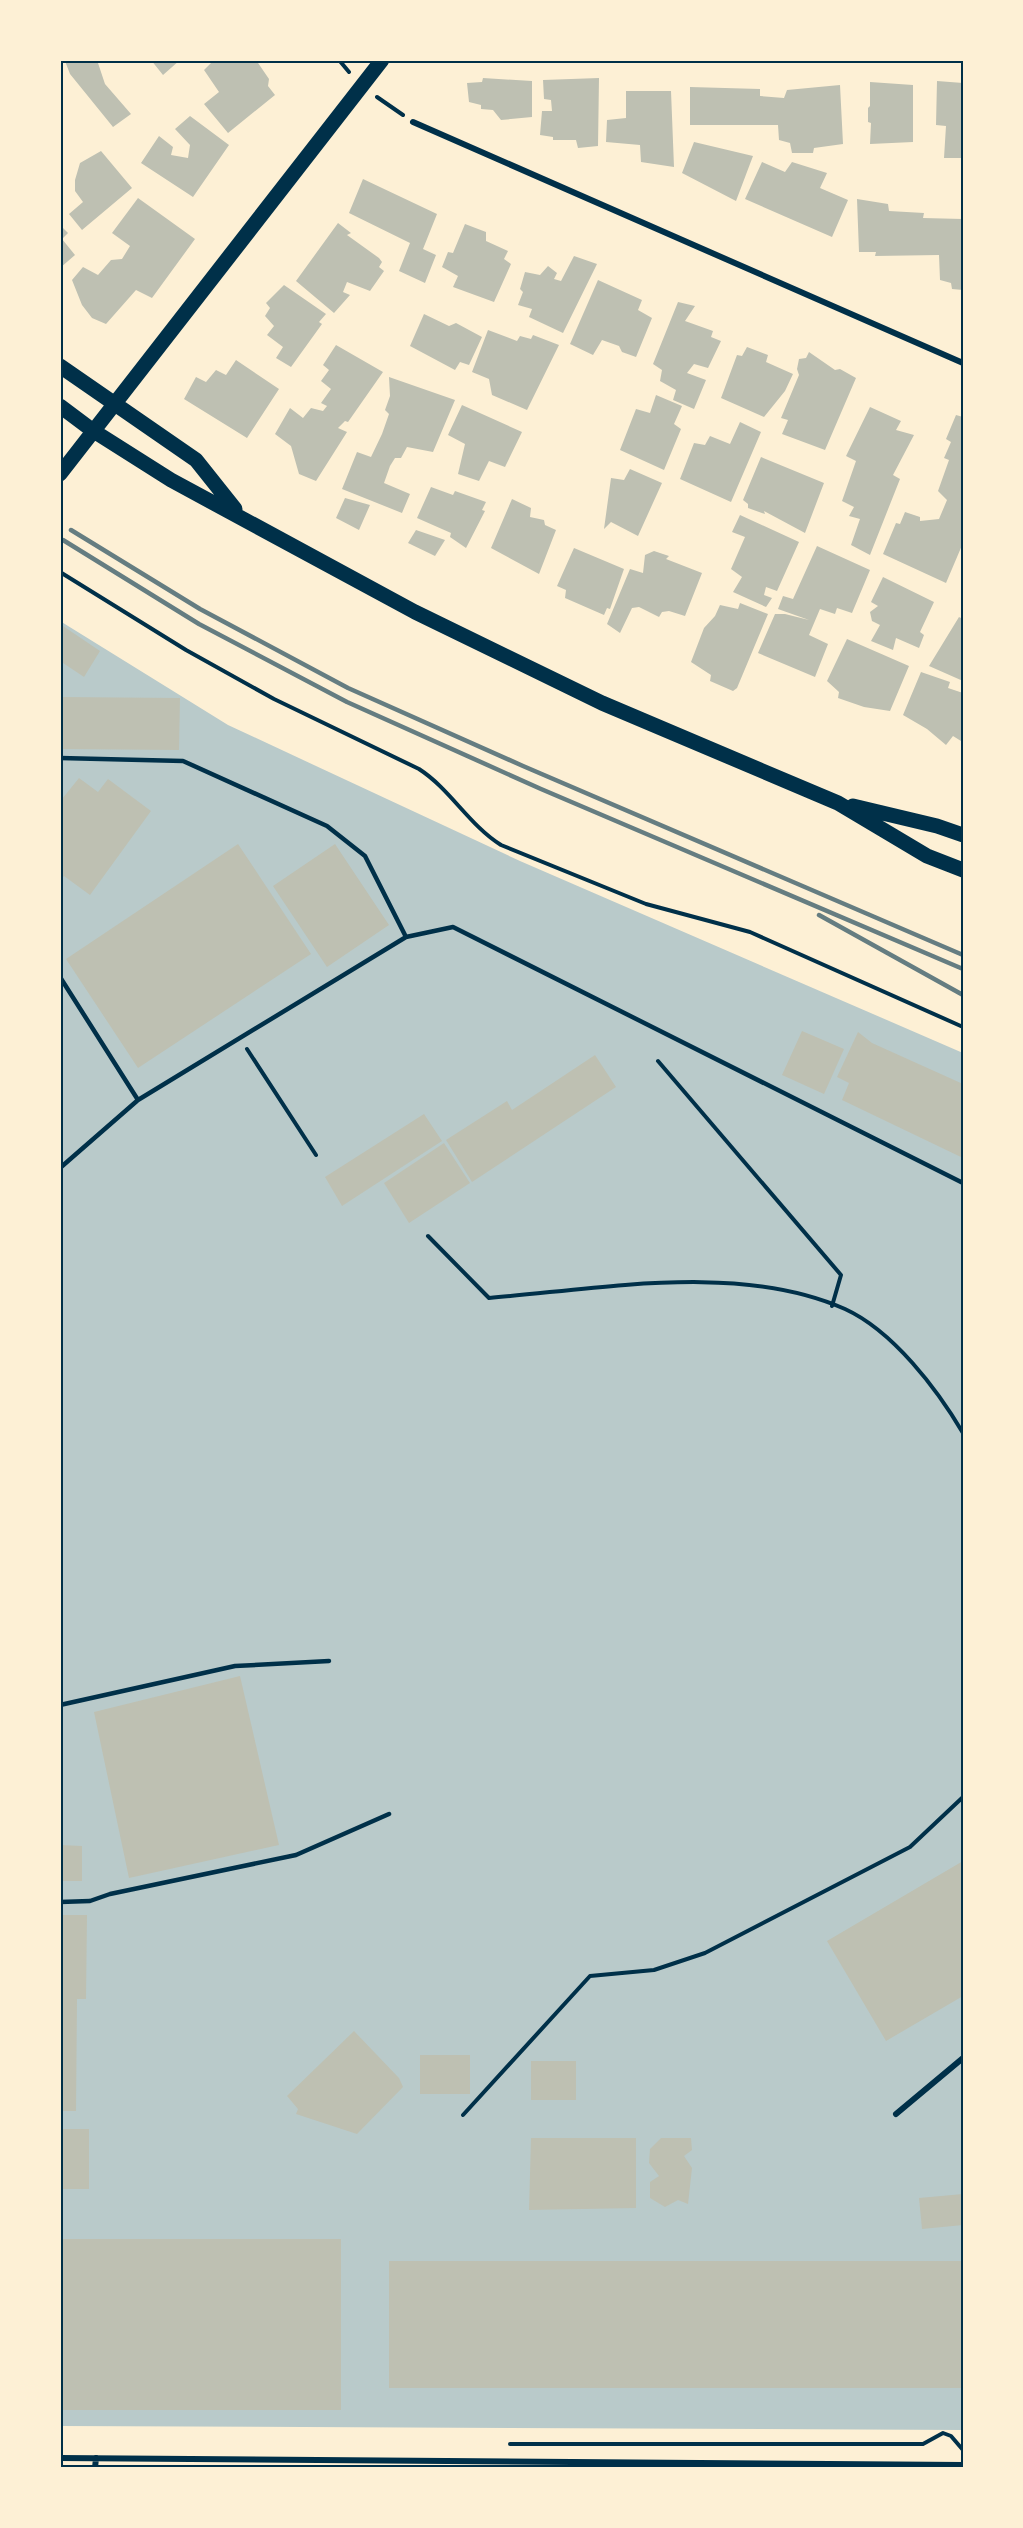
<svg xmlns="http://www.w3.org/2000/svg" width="1023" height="2528" font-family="'DM Sans',sans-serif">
  <rect width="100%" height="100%" fill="#fdf0d5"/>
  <path fill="#b9caca" d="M60,621l168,104 292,136 443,192v1377l-903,-4z"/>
  <path fill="#bec0b2" d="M69,60h28l8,24 26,30 -18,13 -43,-53 -5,-13z
    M151,60h29l-17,15z
    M214,60h42l13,19 -1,7 7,9 -47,38 -24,-29 15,-12 -15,-22z
    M483,78l49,3v36l-31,3 -8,-10 -12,-1v-4l-12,-3 -2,-19 15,-1z
    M599,78l-1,68 -20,2 -2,-8h-23v-3l-13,-2 2,-24h10l-1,-11 -7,-1 -1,-19z
    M937,81l26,2v75h-19l2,-32 -10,-1z
    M870,82l43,3v57l-43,2 1,-21 -3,-1v-14l2,-2z
    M840,85l3,59 -29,4 -1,5h-21l-2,-10 -11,-3 -1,-15h-88v-38l70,2v7l24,2 3,-8z
    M626,91h45l3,76 -33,-5 -1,-17 -34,-3 1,-22 19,-2z
    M190,116l39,29 -36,52 -52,-34 18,-27 14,11 -2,8 17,3 2,-13 -15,-16z
    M694,142l59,14 -17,45 -54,-28z
    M101,151l31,37 -50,42 -13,-16 14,-12 -8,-11v-11l5,-17z
    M762,162l23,10 7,-10 35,11 -7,15 28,12 -16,37 -87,-38z
    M363,179l74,35 -14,35 13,6 -11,28 -26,-12 11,-28 -61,-30z
    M138,198l57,41 -43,59 -16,-8 -30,34 -14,-6 -10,-13 -10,-25 11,-13 15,8 13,-15 11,-1 8,-13 -18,-13z
    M857,199l31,5 1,7 35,2 -1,5 40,1v71l-11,-1 -1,-6 -11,-3 -1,-25 -64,1 1,-4h-17z
    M338,223l13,10 -4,2 32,23 3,4 -3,5 5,4 -14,20 -23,-9 -4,10 7,3 -16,18 -38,-32z
    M465,224l21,8v9l22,10 -4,8 7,5 -17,38 -41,-15 5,-11 -16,-9 6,-15 5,1z
    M60,225l8,8 -6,6 13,16 -15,13z
    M574,256l23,8 -34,69 -34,-16 3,-8 -14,-4 5,-13 -3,-3 5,-17 15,3 8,-9 9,7 -3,6 7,2z
    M598,280l44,20 -4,10 14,8 -16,39 -14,-5 -3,-6 -17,-6 -9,15 -23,-11z
    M284,285l42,29 -7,8 3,2 -31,43 -15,-9 7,-11 -16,-12 7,-9 -9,-10 5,-8 -4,-5z
    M678,302l17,4 -10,15 28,10 -2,6 10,4 -13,27 -14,-4 -7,9 19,7 -12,29 -21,-9 3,-10 -16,-9 2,-11 -9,-6z
    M424,314l25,12 7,-3 26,14 -13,28 -9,-3 -5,8 -45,-24z
    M488,330l29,11 3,-5 11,3 2,-4 26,10 -32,65 -35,-15 -3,-16 -17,-7z
    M336,345l47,27 -35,50 -3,-1 -7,7 9,4 -31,49 -17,-7 -8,-28 -16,-12 15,-26 13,10 8,-10 12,3 4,-5 -6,-3 10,-14 -10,-8 8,-11 -6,-5z
    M747,347l21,8 -2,7 27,12 -8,17 -21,26 -43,-19 16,-43 5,1z
    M809,352l26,18 5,-1 16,9 -31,72 -43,-16 6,-14 -7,-2 18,-43 -2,-6 2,-10 7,-1z
    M236,360l43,29 -32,49 -63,-39 12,-22 10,5 10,-12 10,5z
    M389,377l66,23 -22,52 -26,-5 -6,11h-6l-5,8 -6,17 26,11 -8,19 -60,-24 15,-37 14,5 11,-23 7,-20 -4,-4 5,-14z
    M656,395l26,11 -8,18 7,5 -17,41 -44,-20 16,-41 14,4z
    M462,405l60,27 -17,35 -16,-6 -10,20 -21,-7 7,-30 -17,-9z
    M870,407l31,14 -5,9 18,5 -21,40 7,4 -30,76 -19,-10 9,-26 -11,-3 5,-9 -12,-6 14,-40 -10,-5z
    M956,415l7,2v126l-17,40 -63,-29 13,-31 4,1 5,-12 15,5v4l19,-2 8,-19 -9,-9 11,-31 -5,-2 7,-16 -5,-3z
    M740,422l21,10 -30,70 -51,-23 14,-36 11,2 5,-9 20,8z
    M761,457l63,26 -19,50 -41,-22 1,3 -17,-6v-4l-5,-4z
    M630,469l32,14 -24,53 -27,-14 -7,7 7,-51 13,2z
    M431,487l22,8 2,-4 31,11 -4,8 3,1 -19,37 -16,-11 1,-4 -34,-15z
    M345,498l25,7 -11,25 -23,-12z
    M512,499l19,9 -1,9 14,3 1,5 11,5 -17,44 -48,-26z
    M740,515l59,27 -22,49 -11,-4 -2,8 8,3 -6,9 -33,-15 9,-15 -11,-8 14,-32 -13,-5z
    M416,530l29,10 -10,16 -27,-13z
    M817,546l53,24 -18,43 -15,-5 -2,6 -15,-5 -11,26 19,9 -13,33 -57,-24 17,-39h10l24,6 -31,-11 5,-13 10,3z
    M574,548l50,21 -14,40 -3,-1 -3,7 -39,-17 1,-8 -9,-4z
    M654,551l15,5 -3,3 36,14 -17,43 -16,-5 -7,1 -3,5 -20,-10 -7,1 -12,25 -13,-9 23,-55 13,4 2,-18z
    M883,577l51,25 -14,30 4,3 -5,13 -23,-10 -3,12 -22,-9 9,-16 -8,-4 -2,-9 8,-6 -7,-4z
    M740,603l28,11 -31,74 -4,3 -23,-10 1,-6 -20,-13 13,-34 11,-12 5,-11 18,4z
    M959,617l4,2v62l-34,-15z
    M60,624l40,27 -16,26 -24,-16z
    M847,639l62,27 -19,45 -26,-4 -26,-9 1,-6 -12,-11z
    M921,672l29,10 -2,6 15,5 -2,48 -8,-5 -7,9 -19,-16 -24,-14z
    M61,697l119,1 -1,52 -119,-1z
    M79,778l19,14 10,-13 43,32 -61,84 -26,-19 -4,5v-83l2,1z
    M238,844l73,110 -173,114 -72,-109z
    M335,844l54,81 -62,42 -54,-81z
    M802,1031l42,18 -20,45 -42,-19z
    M858,1032l14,11 91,41v74l-121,-58 7,-17 -12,-6z
    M595,1055l21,32 -144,95 -26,-42 61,-39 5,9z
    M424,1114l18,27 -100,65 -17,-29z
    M444,1143l26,40 -61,40 -25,-40z
    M240,1676l39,169 -150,33 -35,-166z
    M60,1845l22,1v35h-22z
    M963,1861v135l-77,45 -59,-100z
    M60,1915h27l-1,84h-9l-1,112h-16z
    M354,2031l45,47 4,9 -46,47 -61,-20 2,-5 -11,-13z
    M420,2055h50v39h-50z
    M531,2061h45v39h-45z
    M60,2129h29v60h-29z
    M531,2138h105v70l-107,2z
    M661,2138h30l1,12 -8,6 8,12 -4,36 -10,-4 -13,7 -15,-9v-16l9,-6 -10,-13 1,-14z
    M963,2194v31l-41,4 -3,-31z
    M61,2239h280v171h-280z
    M389,2261h574v127h-574z"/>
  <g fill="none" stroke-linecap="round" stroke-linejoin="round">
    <path stroke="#003049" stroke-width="4" d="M339,60l10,12
      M377,97l26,18
      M60,572l126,78 88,49 145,70c31,20 50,56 82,76l145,59 104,28 213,95
      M247,1049l69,106
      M658,1061l183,214 -9,31
      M428,1236l61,62c111,-9 251,-36 356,11 48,22 92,80 118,124
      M463,2115l127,-139 64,-6 51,-17 205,-106 53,-50
      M510,2444h413l20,-11 8,3 12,14"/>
    <path stroke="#003049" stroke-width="4.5" d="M60,758l123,3 144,65 38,30 41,81 47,-10 510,256
      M60,977l78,123
      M60,1168l78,-68 268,-163
      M60,1705l175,-39 94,-5
      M60,1902l30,-1 20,-7 186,-39 93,-41"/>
    <path stroke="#003049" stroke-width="6" d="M413,122l550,241
      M896,2114l67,-56
      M60,2458l903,7
      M95,2468l1,-10"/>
    <path stroke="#003049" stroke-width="15" d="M60,366l136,94 39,49
      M60,406l32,24 79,50 244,132 187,91 236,100 89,53 36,14
      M60,474l322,-414
      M853,806l84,20 26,9"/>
    <path stroke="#657d81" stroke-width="4.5" d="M71,530l129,79 148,79 175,78 440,189
      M63,540l136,84 148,78 194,87 422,180
      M819,915l144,80"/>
  </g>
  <rect width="1023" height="2528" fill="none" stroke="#fdf0d5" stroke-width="123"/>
  <rect x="62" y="62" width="900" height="2404" fill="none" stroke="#003049" stroke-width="2"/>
</svg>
